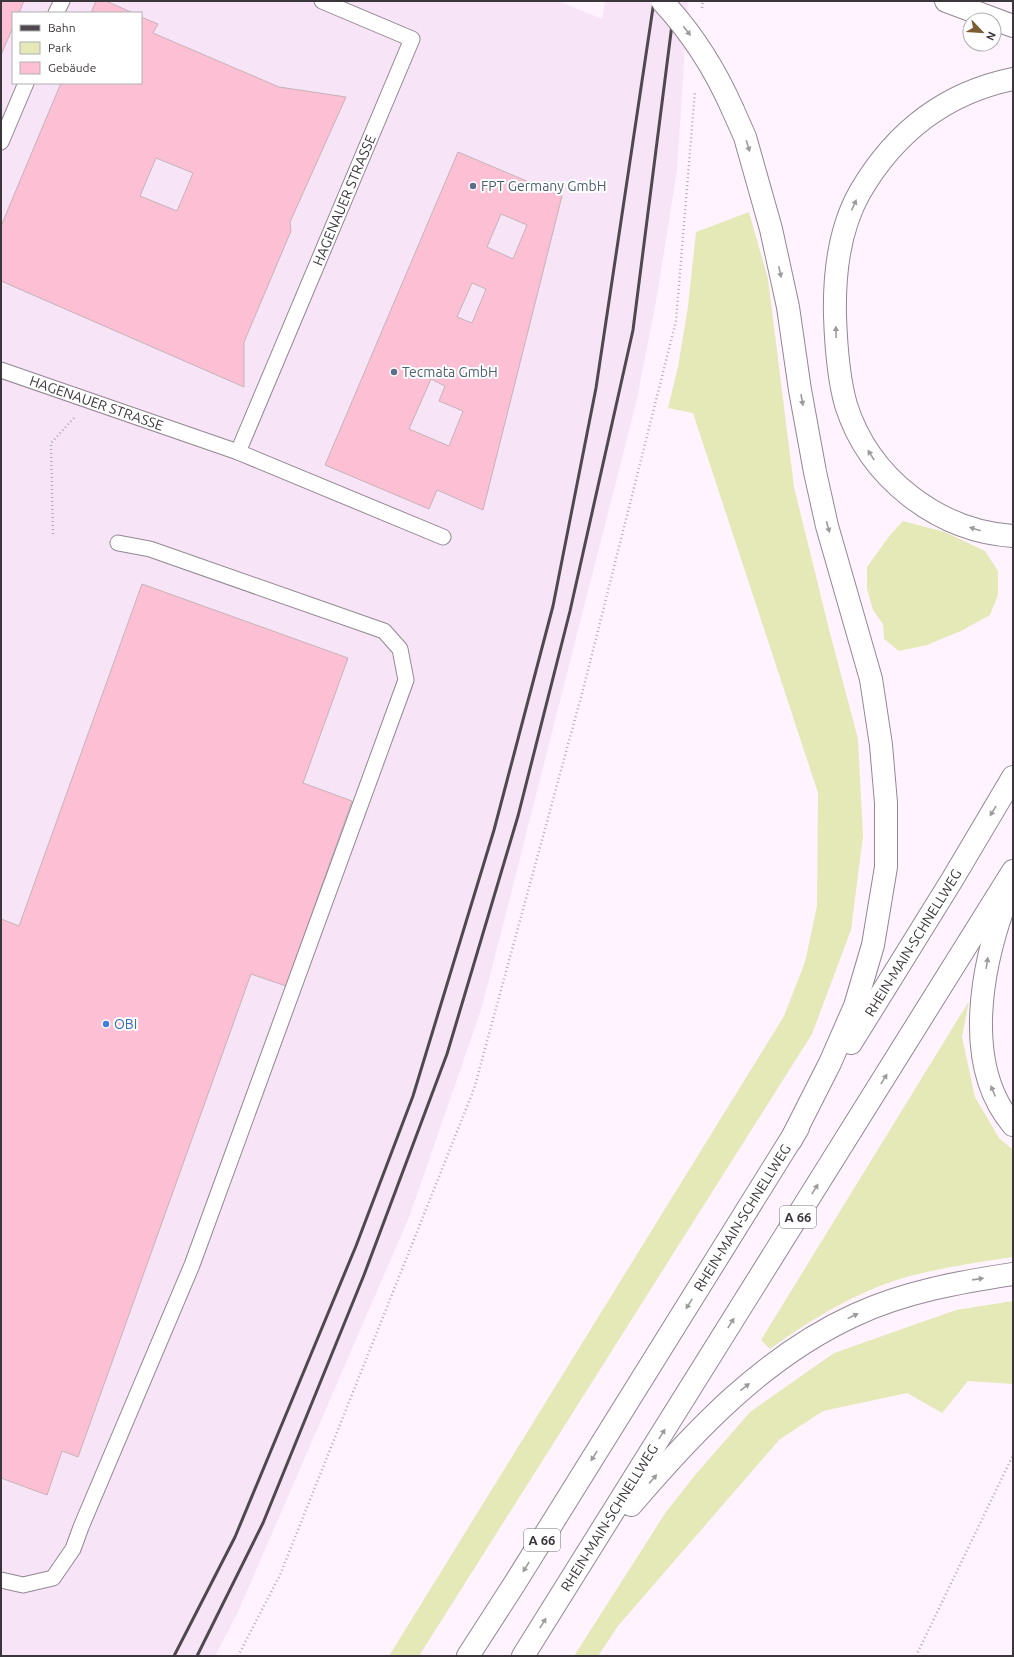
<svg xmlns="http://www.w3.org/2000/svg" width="1014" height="1657" font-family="Ubuntu,sans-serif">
  <rect width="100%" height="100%" fill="#fff3ff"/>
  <path fill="#f7e5f7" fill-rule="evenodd" d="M1,1h558l43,18 3,-18h83l-11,169 -20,126 -20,103 -155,608 -72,208 -172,397 -23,44h-214zM13,13h128v70h-128z"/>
  <path fill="#e4e9b7" d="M749,212l19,67 26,208 35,142 29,110 5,97 -12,94 -39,104 -393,622h-30l395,-640 21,-54 12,-56 1,-113 -125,-380 -25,-5 10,-41 10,-61 8,-74z
    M903,521l42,11 40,19 13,20v24l-8,20 -29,16 -34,14 -28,6 -15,-12 -1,-15 -10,-14 -6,-21v-22l23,-32z
    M969,1001l-7,36 13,60 24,41 14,12v107c-33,5 -67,10 -99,18 -52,13 -101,43 -144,74l-9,-9z
    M1013,1301v83l-45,-3 -26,32 -35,-20 -84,18 -44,29 -161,186 -20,30h-24l92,-144 30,-38 54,-62 84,-59 122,-43z"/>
  <path fill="#fdbfd3" stroke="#c4b3b8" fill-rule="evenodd" d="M1,1h23l-5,12h-6v14l-12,28z
    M96,1h10l27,12h-42z
    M141,17l17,7 -5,9 126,54 67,10 -56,125 1,9 -47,111v45l-243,-106v-55l60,-143h80zM156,158l37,15 -16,38 -37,-15z
    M458,152l104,44 -79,314 -46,-20 -8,19 -104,-44zM501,214l26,11 -14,34 -26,-12zM472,283l14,6 -14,34 -15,-6zM431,379l14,7 -6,15 24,10 -14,35 -40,-17z
    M142,584l206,74 -45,125 49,18 -66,185 -35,-12 -173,483 -16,-6 -15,44 -46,-17v-559l18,7z"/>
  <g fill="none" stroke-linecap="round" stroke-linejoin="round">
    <defs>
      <g id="lane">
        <path d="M56,13l6,-12"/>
        <path d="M1,142l25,-59"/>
        <path id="s1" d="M1,370l237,82 174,-413 -90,-38"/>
        <path d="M238,452l205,85"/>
        <path d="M1,1580l22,5 30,-7 20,-29 8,-22 111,-262 214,-585 -6,-31 -16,-18 -234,-82 -32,-6"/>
      </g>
      <g id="highway">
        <path d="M946,1l67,25"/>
        <path d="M1013,79c-68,14 -118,53 -153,113 -21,37 -26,82 -25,124 1,29 3,61 11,89 23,73 92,126 167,131"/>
        <path d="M733,110l12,27 26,92 17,78 12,83 15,82 12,54 44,153 10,66 5,58v64l-13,78 -18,61 -25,57 -39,77"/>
        <path d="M1008,895c-26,68 -47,169 5,230"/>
        <path id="s2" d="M851,1043l101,-163 61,-103"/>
        <path d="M631,1505c64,-75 134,-149 224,-190 49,-23 105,-33 158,-41"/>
        <path id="s3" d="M468,1656l47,-73 283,-455"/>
        <path id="s4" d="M523,1656l490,-785"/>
      </g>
    </defs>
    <use href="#lane" stroke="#928792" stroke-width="17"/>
    <use href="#highway" stroke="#928792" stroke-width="24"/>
    <path stroke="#b3aab3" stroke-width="2.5" stroke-dasharray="1 3" stroke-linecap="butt" d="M702,8l1,-7
      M53,534l-2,-91 23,-25
      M238,1656l42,-81 194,-486 110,-403 92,-365 19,-230
      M916,1656l97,-201"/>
    <use href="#lane" stroke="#fff" stroke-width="15"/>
    <use href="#highway" stroke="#fff" stroke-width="22"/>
    <path stroke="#4f494f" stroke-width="3" d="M174,1656l61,-119 121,-291 57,-150 81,-266 59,-224 43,-218 58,-387
      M197,1656l66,-133 101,-248 83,-221 71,-238 52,-205 63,-281 42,-329"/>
    <defs>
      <path id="highway-bridge" d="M662,1c31,33 53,68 71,109"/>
    </defs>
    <use href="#highway-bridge" stroke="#928792" stroke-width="24" stroke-linecap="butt"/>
    <use href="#highway-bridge" stroke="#fff" stroke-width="22"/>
  </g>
  <defs><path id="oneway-solid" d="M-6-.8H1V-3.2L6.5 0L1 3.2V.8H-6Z"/></defs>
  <g fill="#9d9a9d">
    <use href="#oneway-solid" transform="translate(687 31) rotate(52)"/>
    <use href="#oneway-solid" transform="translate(748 146) rotate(73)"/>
    <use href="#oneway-solid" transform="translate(854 205) rotate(-66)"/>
    <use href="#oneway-solid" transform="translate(780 272) rotate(78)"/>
    <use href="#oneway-solid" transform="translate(836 332) rotate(-92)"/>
    <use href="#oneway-solid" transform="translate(802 400) rotate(80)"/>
    <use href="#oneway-solid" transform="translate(871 455) rotate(-123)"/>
    <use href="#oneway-solid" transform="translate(828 527) rotate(75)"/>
    <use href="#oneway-solid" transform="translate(975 529) rotate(-163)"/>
    <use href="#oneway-solid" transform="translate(993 811) rotate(121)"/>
    <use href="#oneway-solid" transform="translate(987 963) rotate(-81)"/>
    <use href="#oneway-solid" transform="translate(884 1079) rotate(-58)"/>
    <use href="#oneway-solid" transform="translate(993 1091) rotate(-112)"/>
    <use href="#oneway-solid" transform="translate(815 1189) rotate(-58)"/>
    <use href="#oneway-solid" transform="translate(978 1279) rotate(-8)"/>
    <use href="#oneway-solid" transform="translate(689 1304) rotate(122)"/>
    <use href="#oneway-solid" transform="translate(853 1316) rotate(-26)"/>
    <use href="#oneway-solid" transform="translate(731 1323) rotate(-58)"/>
    <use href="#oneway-solid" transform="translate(745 1387) rotate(-38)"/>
    <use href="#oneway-solid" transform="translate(662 1434) rotate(-58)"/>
    <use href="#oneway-solid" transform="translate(594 1456) rotate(122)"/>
    <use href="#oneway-solid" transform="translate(653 1479) rotate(-49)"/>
    <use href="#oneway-solid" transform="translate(526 1567) rotate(122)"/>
    <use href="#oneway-solid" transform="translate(543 1623) rotate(-58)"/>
  </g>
  <g fill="#5c6f8a" stroke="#fff" stroke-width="1.5">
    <circle cx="473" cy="186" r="4"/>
    <circle cx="394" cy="372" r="4"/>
  </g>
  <circle fill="#3f7fe0" stroke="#fff" stroke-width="1.5" cx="106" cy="1024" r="4"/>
  <g text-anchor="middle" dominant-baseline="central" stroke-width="4" stroke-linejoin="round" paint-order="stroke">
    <g fill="#fff" stroke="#767276" stroke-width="1">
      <rect x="780" y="1206" width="36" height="22" rx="3"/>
      <rect x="524" y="1529" width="36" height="22" rx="3"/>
    </g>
    <g font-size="13" font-weight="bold" fill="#3b363b">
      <text x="798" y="1217">A 66</text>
      <text x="542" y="1540">A 66</text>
    </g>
    <g font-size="14" fill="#4e5e75" stroke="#fff" text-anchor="start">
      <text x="481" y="186">FPT Germany GmbH</text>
      <text x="402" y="372">Tecmata GmbH</text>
    </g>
    <g font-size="14" fill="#3b363b" stroke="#fff">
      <text stroke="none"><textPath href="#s1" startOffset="524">HAGENAUER STRASSE</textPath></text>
      <text stroke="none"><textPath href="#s1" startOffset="101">HAGENAUER STRASSE</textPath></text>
      <text stroke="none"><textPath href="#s2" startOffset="118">RHEIN-MAIN-SCHNELLWEG</textPath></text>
      <text stroke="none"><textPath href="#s3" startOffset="517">RHEIN-MAIN-SCHNELLWEG</textPath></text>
      <text stroke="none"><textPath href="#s4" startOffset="163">RHEIN-MAIN-SCHNELLWEG</textPath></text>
    </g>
    <g font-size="14" fill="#366cbe" stroke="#fff" text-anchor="start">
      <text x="114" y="1024">OBI</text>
    </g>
  </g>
  <rect width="1014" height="1657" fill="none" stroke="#3b363b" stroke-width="4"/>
  <rect x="12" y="12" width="130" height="72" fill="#ffffff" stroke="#b1afb1"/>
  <rect x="20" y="25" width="20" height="6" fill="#4f494f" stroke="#b1afb1"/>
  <text x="48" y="32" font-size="12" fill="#3b363b">Bahn</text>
  <rect x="20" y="42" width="20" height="12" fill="#e4e9b7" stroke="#b1afb1"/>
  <text x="48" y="52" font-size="12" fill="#3b363b">Park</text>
  <rect x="20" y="62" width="20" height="12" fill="#fdbfd3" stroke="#b1afb1"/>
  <text x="48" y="72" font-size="12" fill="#3b363b">Gebäude</text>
  <g transform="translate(982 32) rotate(115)"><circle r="19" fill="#ffffff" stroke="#b1afb1"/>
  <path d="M0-3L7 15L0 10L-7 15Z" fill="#7b5f32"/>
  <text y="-6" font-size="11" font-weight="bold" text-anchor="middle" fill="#3b363b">N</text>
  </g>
</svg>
